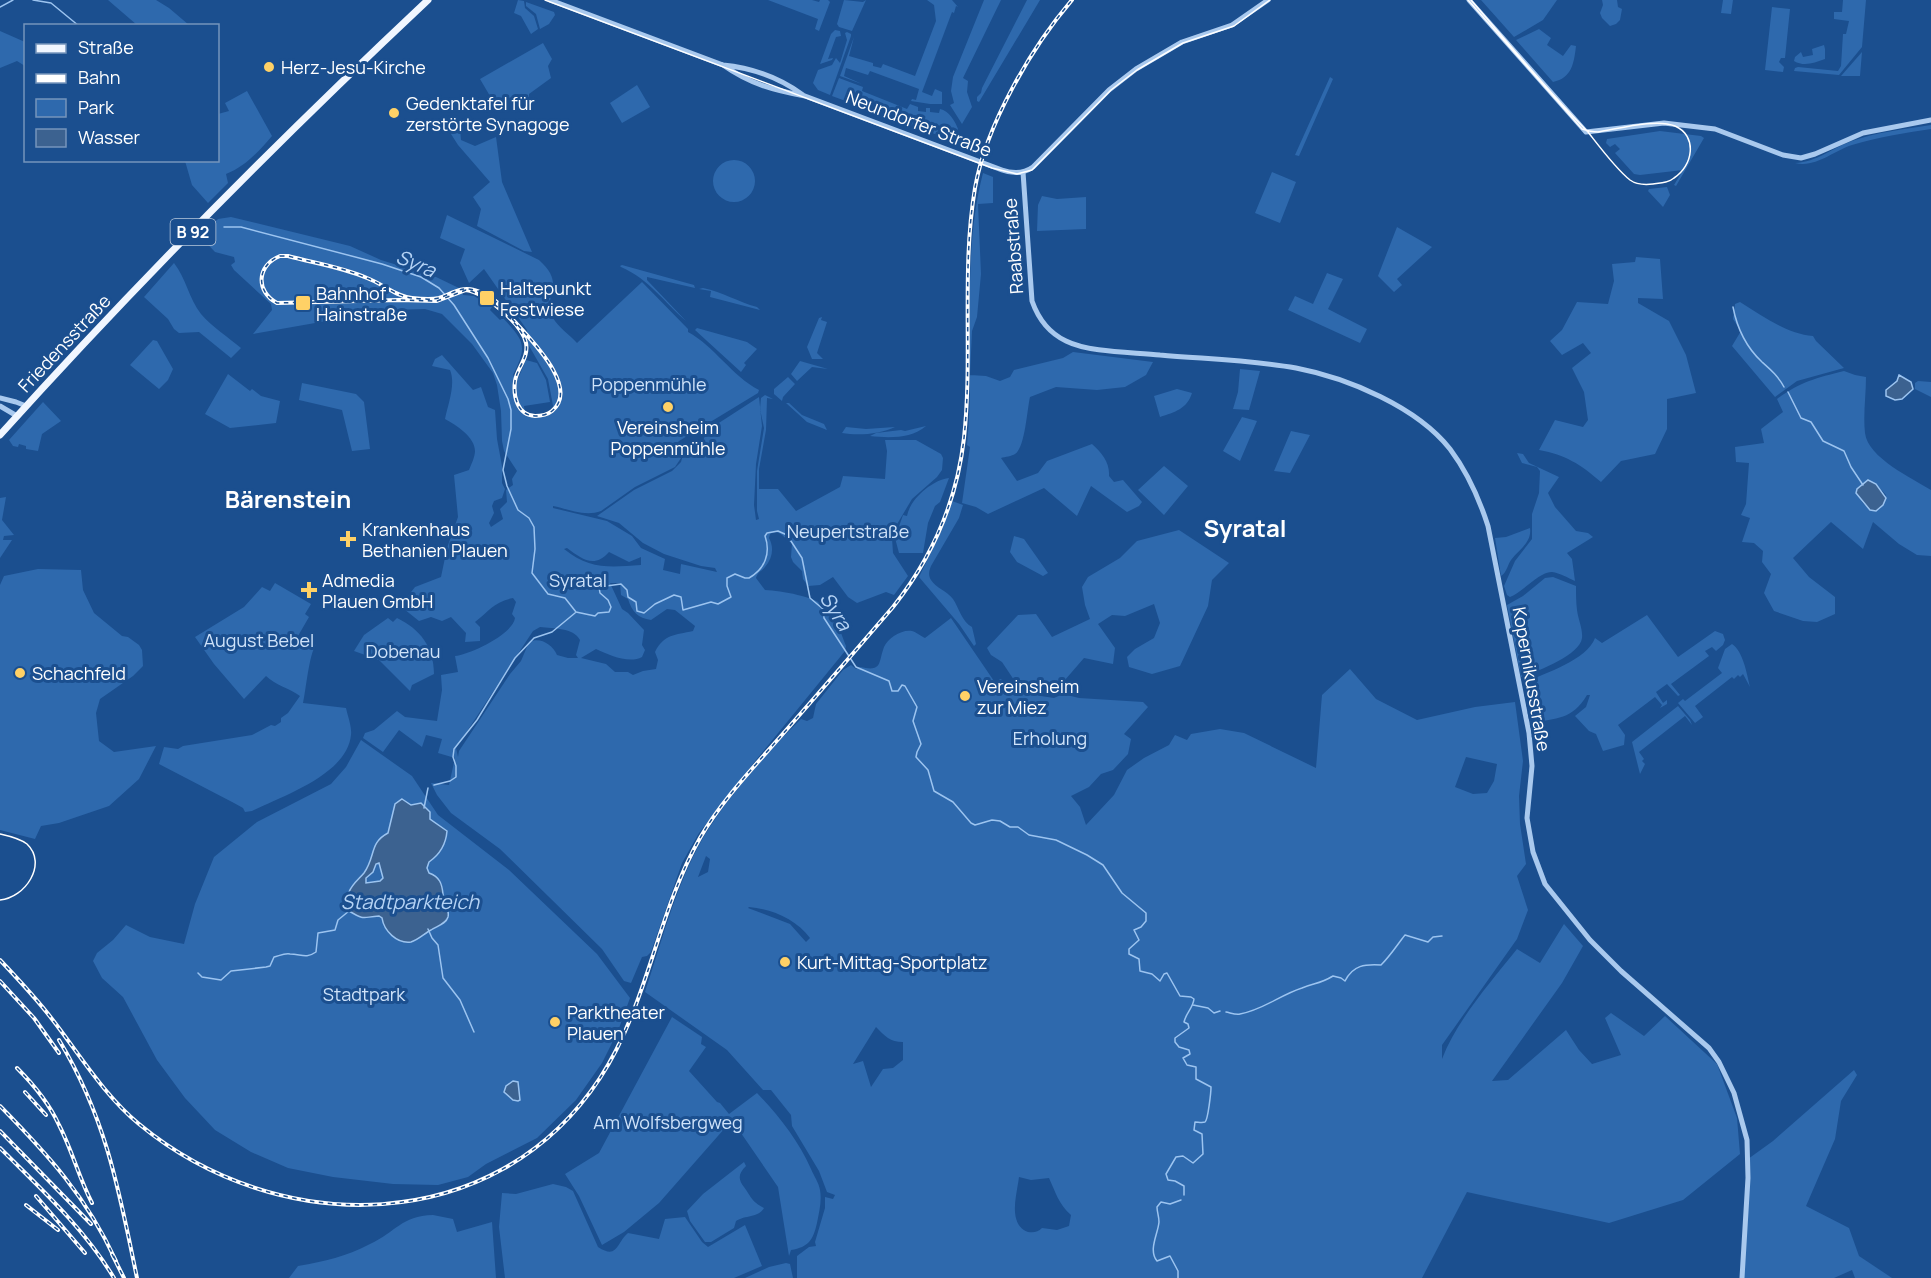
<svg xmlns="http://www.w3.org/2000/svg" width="1931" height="1278" font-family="Manrope,sans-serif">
  <rect width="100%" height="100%" fill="#1b4f8f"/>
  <path fill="#2e69ad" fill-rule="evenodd" d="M108,0h48l13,8 20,17h-52z
    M518,0l6,1 1,7 9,8 4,13 -7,5 -10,-18 -7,-3z
    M768,0h44l7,2 1,-2h8l2,2 -11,29 -4,-2 3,-10z
    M844,0l19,2 3,-2 -14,31 -13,-4 -2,-3z
    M927,0h25l6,7 -2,-1 -2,7 -2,-1 -30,80 10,4 3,-7 7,3v12h-12l-19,-3 1,-2 4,1 3,-11 -49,-18 -2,4 -22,-7 -2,8 18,8 -22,-8 14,-39 -5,19 24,7v3l8,2 2,-4 32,12 21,-55 -2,-16z
    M984,0h17l-38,78 5,3 -1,11 5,15 -10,17 -12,-19 4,-2 -3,-12 2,-14z
    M1027,0h13l-61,102 -2,-1v-4l4,-4 1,-5z
    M1481,0h76l-14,20 -29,17z
    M1602,0h15l1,7 4,2 -2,11 -4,4 -6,2 -8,-8 -2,-5 3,-8z
    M1723,0h10l-2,14 -10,-1z
    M1843,0h23l-4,47 -23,28 -45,-4 1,-3 3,-1 40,4 3,-5 2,-32h3l3,-13 -15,-2v-7h8z
    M526,2l28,10 1,3 -6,9 -9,5 -4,-15 -10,-8z
    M1772,7l18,2 -5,49h-4l-2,4 5,5 -1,5 -18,-2z
    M1539,29l12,9 -4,7 16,11 8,-11 5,1c-2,17 -4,32 -23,36l-37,-42z
    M835,30l5,1 1,5 -5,1 -8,22 5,-1 -1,2 -12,4 11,-30z
    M0,31l25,11v24l-8,-5 -17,7z
    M847,32l4,2v2l-21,59 -12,-5 -5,-7 5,-13 14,-5 4,-7 4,5 7,-23 -2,-7z
    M543,43l9,16 -4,7 3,12 -22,16v4l5,2 -6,2 -5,-8 -26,14 -17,-29z
    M1824,45l1,4v10c-11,4 -21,8 -31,2l1,-4 6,-5 2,5 10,-2 -1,-6z
    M1862,52l-2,24h-19z
    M1330,77l3,2 -34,77 -4,-1z
    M839,78l24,9 -1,4 45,18 3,-5 8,3v4l8,1v-4h4v4l9,1 1,-4c9,2 15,12 18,20l-7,11 -119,-44z
    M637,85l13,22 -28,16 -12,-20z
    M247,91l25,45c-14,16 -26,30 -46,38l2,9 -20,20 -16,-18 -7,-24 33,-1v-46l11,-3 -4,-8z
    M1931,125v4c-26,4 -53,8 -79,16 -19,6 -36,23 -57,18 22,-1 37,-15 57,-22 25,-9 53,-12 79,-16z
    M460,128l1,12 14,6 21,-9 6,45 30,70 -8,-1 -47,-25 4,-17 -8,-12 17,-15 -32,-37 -7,-11 2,-4z
    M1660,131l41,5 3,2 -28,48 -2,-1 9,-15 -43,5 -6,-1 -19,-21 5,-4 -5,-5 -5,3 -4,-4 1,-4z
    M713 181a21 21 0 1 1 42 0a21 21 0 1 1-42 0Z
    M1272,172l24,10 -16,41 -25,-10z
    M983,173l10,4v26l-15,1 3,70 -4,43 -5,14 -2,44 16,1 14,5 10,-4 4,-7 49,-12 10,-6 80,10 -7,13 -21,12 -28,3 -41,-3 -26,10c-3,13 -5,51 -15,57 -3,2 -10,3 -14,4l16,23 21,-8 9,-12 45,-17c10,9 18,19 17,32l5,6 9,-2 19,22 -3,4 -12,6 -36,-26 -14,30 -33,-28 -56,26 -12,-7 -14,-4 8,-56 -3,-2c9,-90 -7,-183 16,-272z
    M1667,187l3,8 -7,12 -15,-16 1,-2z
    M1042,196l15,3 29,-2v32l-49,2 1,-26z
    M447,215l92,45c29,26 2,35 14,58 5,9 17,17 24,25l65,-61 46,47v3c26,14 44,44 71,58l-1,3 -79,48 -6,7 8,10 -6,9 -40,20 -34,24c-16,6 -33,-2 -48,-5v2l54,13 25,15 9,12 24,11 -2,11 17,4 1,-10 36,8 -2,-4 -14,-2 -37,-12 -21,-11 -24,-20 -22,-7 37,-26 38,-19 9,-9 3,-11 2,5 9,1 13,-27 51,-33 3,29 -6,38 -2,41 2,15 3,-1 -2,-8v-40l7,-43 -4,-19 1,-11 4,-3 8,4 -6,-1 -1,32 -7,39v20h19l18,22 44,-24 3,-11 42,3 2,-28 -2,-11h31l25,14 2,4 -1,12 -5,7 -25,22 -22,37 2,2 1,15 15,23 -14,19 -8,-3 -29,11 -9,-6 -15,-20 -13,8 -12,1 -5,-7 -1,-8 -9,-9 -2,-5 1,-14c-8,-4 -12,-15 -22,-9l-1,4c5,9 4,20 -4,29 -4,5 -7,4 -9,11l9,12c17,1 49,6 63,18 7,6 14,28 18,38l-1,5 -89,109 -57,73 -17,30 -31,89 -4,4 -5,1 -11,26 -7,-2 -22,-32 -102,-100 -49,-36 -14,-18 -6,-12 18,2 6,-27 -17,-5 4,-14 -16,-4 -4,12 -23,-17 -16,22 -20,-14 2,-5 9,-3 23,-19 8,6 32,4 5,-31 -1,-15 17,-3 -3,-16c16,-2 58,-22 60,-38l-3,-4 4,-12 -3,-4c-19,4 -24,13 -38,24l5,5v14l-15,1 1,-9 -15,-16 -9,4 -11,-4 -12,4 -20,-16 -2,-6 11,-3 7,-9 26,-10 6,-29 11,-31 -4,-42 15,-5c2,-5 6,-13 6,-19 0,-14 -19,-26 -30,-32 3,-15 11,-35 5,-49l-18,-4 3,-7 7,-4 31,35 8,-3 7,20 7,3 2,29 5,27v17l3,6 -3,9 -8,3 -2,5 2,7 -5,10 2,4 12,-8 -3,-10 7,-7 -1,-12 7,-5 -1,-6 5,-8 -13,-20 -2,-10 -1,-30 -4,-26 -4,-12 -21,-29 -30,-30 -17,-5 -36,1 -136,24 19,-24 -1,-6 -37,-34 -3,-5 4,-3 -1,-5 -19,-5 -15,-16 18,-17 13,-2 119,29 31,14 55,17 25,12 2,6 11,1 18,11 -2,3 10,10 3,-2c21,23 25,27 10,57l4,6 9,-21 11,3 9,17 4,22 -26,4 1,8c10,4 19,3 29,-3l-6,-32 -20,-35 -1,-14 -43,-61 -15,14 -9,-20 5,-14 -25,-11zM567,548c15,11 27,21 42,4l20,10 12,-5v8c-31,2 -51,5 -77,-16zM610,583h10l1,12 7,4c4,13 10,19 23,21l16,-11 8,1 20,16 -2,5c-18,4 -29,3 -38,21l3,8 -2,9 -13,2 -10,4 -5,-3h-13l-9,-8 -25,-6 15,-9c13,6 33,15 46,8l3,-7 -3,-5 2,-15 -16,-17 -6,-4zM540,627c14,2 33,0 40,13l-4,15 2,3h-10l-11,-3c-5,-11 -17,-18 -28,-13l-8,19 -11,13 -51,77 -1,6 -2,-9 77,-117z
    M1397,227l35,20 -35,32 5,6 -8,7 -16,-16z
    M1636,257l24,2 3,40 -25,-1v5l31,18 17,34 10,38 -29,6v30l-12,25 -34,7 -20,21c-21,-18 -35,-27 -62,-32l16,-30 28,7 5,-7 -4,-28 -12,-24 19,-15 -8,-10 -21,12 -12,-14 12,-11 15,-28 31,2 6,-23 -2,-17 23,-2z
    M174,263c12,15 15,36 27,51 11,13 27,23 40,34l-10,10 -32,-26 -20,1 -5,-4 -6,-10 -24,-22z
    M622,265l72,20 1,3 -48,-11v3l39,41c-23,-20 -36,-41 -65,-54l-1,-1z
    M1327,273l16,6 -15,30 39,20 -7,14 -72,-33 7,-14 18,8z
    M703,288c20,4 35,14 54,19l3,3 -50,-13 1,-6 -12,-2z
    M1740,302c23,14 46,32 73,34l3,5 28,27 -47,13 -22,16 -43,-51 9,-15 -8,-12 2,-15z
    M822,317l-1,3 6,2 -10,31 6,6h-11l-5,-12 12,-29z
    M697,328l50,14 10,7 -13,14 2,2 -5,7 -46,-42z
    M153,340l4,1 16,28 -5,11 -9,9 -29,-24z
    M800,361l28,8 -16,-2 -15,14 -6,-7z
    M1240,369l20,2 -11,39 -16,-1 5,-17z
    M1844,371l11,4 11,2c0,18 -3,38 -1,56 3,25 47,45 66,57v66l-14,-1 -18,-11 -26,-22 -10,27 -32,-27 -38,36 16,19 26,20v17l-18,8 -14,-1 -29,-10 -10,-18 7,-19 -9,-12 1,-11 -9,-8 -12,-1 8,-24 -9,-3 5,-11 3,-41 -13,-1 -1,-15 29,-4 -3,-14 22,-17 -6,-13c23,-17 39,-21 67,-28zM1876,484l10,11 -6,14c-12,4 -22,-9 -23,-20l6,-4z
    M228,374l22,17 2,-2 9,7 19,5 -4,22 -46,5 -25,-14z
    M788,377l7,7 -12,13 -1,4 -8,-7v-5z
    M1918,381l13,1v15l-16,-8v-6z
    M302,383l54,11 8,8 6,47 -18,2 -10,-41 -43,-10z
    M1177,389l15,4c-5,16 -17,19 -32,24l-6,-21z
    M43,402l18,19 -19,13 -4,17 -12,-2v-3l-7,-2 -1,3 -5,-1 -4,-6z
    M786,403h3l13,12 22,9 3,6 -20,-8z
    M1242,417l15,4 -17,40 -17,-10z
    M926,426c-15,13 -38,12 -56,10l6,-3 25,-3 4,1z
    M846,427l20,2 29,-2c-15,7 -36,9 -53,6z
    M1291,431l19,4 -20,38 -16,-2z
    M1517,453l6,1 6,9 30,14 -11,16 7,14 21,24 12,2 5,4 -26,16 5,6 3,22c-7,-3 -15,-8 -23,-9 -12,-1 -29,20 -42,25l-3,-2 -3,-9 11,-25 17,-22v-25l7,-21 1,-22 -3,-4 -15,-4z
    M1164,466l24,20 -24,29 -26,-25z
    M949,478l-9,24 -5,4 -7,17 -5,30h-24l-4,-15 8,-23 4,1c3,-17 25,-36 42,-38z
    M6,497l-4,23 12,15 -10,1 -1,4h9l-12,18v-60z
    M952,501l11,4 -4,13 -28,48c-2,5 -3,9 0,14 5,8 16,11 22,19 6,9 9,23 19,28l4,17 -2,2 -15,-22 -40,-47 23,-47z
    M1530,528c2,15 -11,21 -19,32 -4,6 -4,12 -10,16l-6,-38 11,-1z
    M1179,530l50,33 -17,17 -4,26 -28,60 -28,8 -23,-7 -2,-10 8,-8 19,-11 6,-15 -6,-19 -29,12 -13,-1 -14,9 17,24 -2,16 -29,-6 -26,30h-11l-33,-8 -12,-18 -11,-7 -4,-7 31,-33 18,-1 16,23 38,-18 -5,-14 -3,-18 6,-10 32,-19 17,-17z
    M1014,536l10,3 24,34 -5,3 -26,-14 -7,-10z
    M38,569l43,1 2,20 11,23 28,23 6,1 11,8 3,5 1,16 -10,10 -33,23 -4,14 3,28 15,11 42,-6 -17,33 -30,27 -50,17 -18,3 -6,13 -35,-9v-245l4,-9z
    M1553,577l23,9c0,8 0,16 1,24 1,9 6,19 5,28 -2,17 -43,32 -58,39h-3l-14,-72 16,-9 22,-18z
    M275,583l36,21 -6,10 4,3 -11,19 18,9c-7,9 -10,45 -13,58l43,5c2,9 6,19 5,27 -4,40 -69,61 -99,76l-7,1 -2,-4 -9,-5 -75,-39 5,-17 14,2 5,-3 69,-11 19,-10 4,1 6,-4v-4l7,-5 12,-17c-11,-8 -25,-11 -34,-20l-22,23 -30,-35 -19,-27 49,-30 18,-20 8,4z
    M1647,615l31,42 37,-26 8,3 2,6 -2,5 -7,6 -4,-4 -7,4 4,5 -38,28 9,11 -2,1 -11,-12 -11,8 7,11 4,-3v4l-7,4 2,-3 -7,-8 -37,28 7,10 -1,10 -21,6 -7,-17 -7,-3 -14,-15 11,-9 4,-12h-3c-15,25 -30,23 -56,28l-7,-40c21,-10 63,-23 71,-45l7,5z
    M388,618l5,4 4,-4c23,11 37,29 37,56l-22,11 -2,6 -31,-31 -25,-9 10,-16z
    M951,618l45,66 4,-5 41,17 13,2 9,-4 16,4 64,4 5,5 -24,27 7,5 -3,15 -15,16 -12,4 -12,13 -18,9 9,11 6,18 28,-30 13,-25 17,-12 25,-13 6,-10 12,5 4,-6 29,-5 24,4 72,35 6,-73 28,-26 26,30 41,21 58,-13 40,-5 8,59 -4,35 1,28 6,40 -9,12 11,34 -11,29 -75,106v14c15,-39 48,-76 75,-110l23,14 24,-39 19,22 -21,37 -70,98 16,-1 58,-50 13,20 13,14 29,-9 -16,-37 6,-5 33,23 21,-20 52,48 20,54 3,36 -57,46 -74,23 -142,-31 -45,86h-625v-22l12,-9 7,-1 -1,-4 10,-34v-11l8,2 2,-4 -8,-3 -8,-21 -27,-45 -1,-11 -20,-25h-8l-36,-40 -82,-58c16,-48 29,-100 53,-145 22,-42 69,-95 103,-128l6,2 6,-3 3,-14 27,-34 8,-5 5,4 4,-2c23,5 18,-4 24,-20 4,-9 18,-18 28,-16 4,1 9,5 13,7zM1466,757l31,7 -3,17 -7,12 -14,1 -18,-7zM706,856l4,3 -2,13 -10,5zM749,907c23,2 47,12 61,31l-4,4 -16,-18 -42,-16zM876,1027c9,9 14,15 27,15v18l-10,8 -10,1 -12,18 -8,-26 -10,3zM1019,1177l12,3 18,-2c6,13 10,27 22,37l-2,11 -12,4 -15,-2c-4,4 -8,5 -14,4 -21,-8 -11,-38 -9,-55z
    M1732,644c11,7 15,30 18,43l-7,-13 -3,3 -2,-2 -4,4 -2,-2 -37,29 8,11 -8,6 -17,-20 5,-4 2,2 37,-28 -4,-5 7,-19z
    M1678,706l12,14 2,5 -7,-9 -46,36 5,7 -2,2 3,3 -5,10 -8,-32z
    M361,740l51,36 26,39 71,55 88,84 33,44 -12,33 -16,32 -26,37 -39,38 -51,26 -18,13 -30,8 -45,-1 -60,-7 -45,-9 -37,-16 -36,-22 -30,-32 -28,-38 -34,-63 -21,-19 -9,-17 4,-8 16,-13 13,-15 24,12 34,7 11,-40 19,-47 43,-35 74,-38 15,-17z
    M672,1017l30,20 -1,7 5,3 -17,24 28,31 3,1 9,11 28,-21c22,23 41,47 54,76 3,7 8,14 9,21 2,12 -1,22 -3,33 -4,17 -8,24 -26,27l-2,6 -11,-69 -46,-67 -73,83 -35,29 -22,13 -23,-49 -14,-22 34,-21z
    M1854,1070l3,5 -16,26 -6,38 -29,67 43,22 10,28 33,22h-37l-3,-8 -18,8h-92l6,-119 25,-18z
    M744,1162l2,4c-8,8 -8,13 -2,21 8,11 7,14 20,21 -6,10 -19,7 -28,13l-2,7 -23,14h-6l-15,-21 -3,-10 16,-17z
    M553,1184l13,3 7,4 25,56c20,13 18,-4 30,-14l31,6 6,-20 20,-2 17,25 6,5 37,-22 17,41 -28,12h-229l-6,-51 3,-34 14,1z
    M433,1215l20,4 4,13 35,-10 4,56h-207l9,-12c28,-5 47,-9 72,-22 26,-12 31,-28 63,-29z
    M786,1263l4,1 3,14h-48l24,-11z"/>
  <path fill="#3c6290" stroke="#9cc4f0" stroke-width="1.5" fill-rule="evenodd" d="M1899,375l12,7 2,7 -11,10 -7,1 -9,-4v-6l11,-9z
    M1868,480l8,4 10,14 -3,7 -7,6 -6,-1 -14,-17 1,-4z
    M402,799l9,6 10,-2 9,9v7l17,12c-1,13 -8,24 -18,31l-2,6 2,5c11,4 13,11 14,21 1,8 7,15 5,23 -2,7 -11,9 -17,13 -6,3 -13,10 -20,12 -14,2 -27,-11 -29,-24l-3,-2c-17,1 -13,5 -30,-5 -1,-7 -2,-13 0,-19 3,-8 10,-13 15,-19 12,-17 5,-30 24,-40l7,-29zM379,863l4,15 -3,3 -14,2v-5l7,-6 3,-8z
    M513,1081l5,1 2,18 -2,1 -5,-1 -9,-8 2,-6z"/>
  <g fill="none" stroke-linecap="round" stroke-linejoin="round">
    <path stroke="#9cc4f0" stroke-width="1.5" d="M33,0l18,3 28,23
      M0,7l13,-7
      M224,227h17l141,37 39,13 18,11 15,17 34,53 20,41 3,11v19l-8,41 4,16 11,24 11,8 5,9 1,22 -3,24 16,21 17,4 11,14 19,4 3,-3 11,-1 2,-5 -3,-7 -8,-7 -1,-6 22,-3 6,6 1,7 8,5 1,9 7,2 11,-9 19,-9 7,2 2,13 28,-8 7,2 13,-7 -4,-11v-8l8,-4 10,4h4c16,-9 22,-25 16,-42l2,-3 11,-2 9,4 15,23 8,40 13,11 1,9 32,49 33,14 3,10h6l4,-6 3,1 12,21 -4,14 8,23 -4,8 -1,5 12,13 6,21 19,11 18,21 4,2 17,-5 8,1 10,6h8l11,8 27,5 31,15 16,10 19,28 24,20v8l-5,6 -7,3 5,10 -10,9v5l10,5 1,12 12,3 8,7 4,-7 3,-1 13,23 11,1 3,2c-1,9 -8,14 -10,23l4,2 1,4 -14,10v4l4,5 10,3 1,4 -7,4 4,7 9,2v12l15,8c0,5 -3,33 -6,35 -3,1 -7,0 -10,0l-1,8 8,4 1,20 -10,9 -10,-7 -7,1 -10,17 2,6 7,1 9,5v9
      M1733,307c4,21 13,40 29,55 9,8 16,14 22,25
      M1788,392l13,26 10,4 12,19 21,10 7,16 12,18
      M434,785l16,-4 6,-4v-11l-3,-9 1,-8 23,-29 38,-62 19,-20 18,-6 23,-19
      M424,808l4,-20
      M428,929l4,9 6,7 5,33 17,22 14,32
      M198,973l4,4 19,3 10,-9 35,-4 4,-1 4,-9c5,-1 10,-4 16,-3 11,0 16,5 26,-2l2,-19 17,-3 3,-10 11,-9
      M1193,1005l15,3 6,5 6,-2
      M1226,1012c5,1 10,3 14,2 23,-4 40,-19 62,-26 12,-5 18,-4 31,-12l8,2 4,3c8,-16 20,-17 36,-16 10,-10 16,-20 24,-30l23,7 5,-5 9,-1
      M1178,1278v-7l-8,-15 -13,5c-9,-11 1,-27 2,-39 0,-6 -2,-10 -2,-15l4,-5 9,2 11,-4"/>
    <path stroke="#a9c9ee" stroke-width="5" d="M550,0l173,65c30,3 57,13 80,30
      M1469,0l117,132 78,-9 51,6 68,26 18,3 14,-4 48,-21 68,-13
      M723,65c27,19 50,25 82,31l197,74c11,4 21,4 31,-3l76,-77 27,-21 46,-27 50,-17 36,-25
      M1023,172l9,129c6,17 17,32 34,40 24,12 68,11 94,14 45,4 92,5 136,13 52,10 121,39 154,81 18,24 29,49 38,77l41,207 3,33 -5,52 6,34 12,32 45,56 31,31 88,77 10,14 15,31 13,47 1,38 -6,100
      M0,398l16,4 10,4
      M0,406l17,10"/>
    <path stroke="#f0f6ff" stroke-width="7" d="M0,435c136,-151 280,-296 428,-435"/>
    <path stroke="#fff" stroke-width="1.5" d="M545,0l447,168 25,6 15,-4 79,-80 26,-20 46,-27 51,-17 36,-26
      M1468,0l114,129c6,2 10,3 16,3 20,-3 58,-14 77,-6 23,10 18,40 -1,52 -6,5 -13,5 -21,6 -8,1 -16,1 -23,-4 -14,-11 -31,-34 -42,-48 -41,-42 -79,-88 -117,-132
      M0,834c9,2 19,4 27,10 21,20 -2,54 -27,56"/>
    <defs>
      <path id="rail" d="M280,256h8c26,7 54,11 79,22 16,6 28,18 45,20 9,1 19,2 27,0 12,-4 22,-12 35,-8 8,2 17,7 24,13 6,6 12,14 18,20 15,17 64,65 36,88 -5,4 -12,5 -17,5 -18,-1 -22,-20 -20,-35 2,-13 14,-23 11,-38 -4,-19 -41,-50 -60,-53l-29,11 -38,-1 -122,3c-22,-12 -20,-38 3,-47z
        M0,960c18,19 36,38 52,59 28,36 52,76 87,105 139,115 356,114 461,-46 48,-73 57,-165 100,-240 22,-38 53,-70 81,-102 38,-43 75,-86 112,-129 39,-49 64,-107 71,-169 9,-83 -3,-167 11,-250 11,-63 56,-140 97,-188
        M0,981l34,37 25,35
        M59,1040c47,78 60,150 78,238
        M17,1068c17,17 32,35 42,57 13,25 20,53 33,78
        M25,1092l21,23
        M0,1106c49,50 86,90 116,155
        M0,1131l91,93
        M0,1148c41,41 84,80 114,130
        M36,1196l49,57
        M26,1205l32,25
        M112,1254l12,24"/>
    </defs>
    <use href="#rail" stroke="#fff" stroke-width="4"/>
    <use href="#rail" stroke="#1b4f8f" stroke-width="1.5" stroke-dasharray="4.5" stroke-linecap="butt"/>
  </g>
  <g fill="#ffd166" stroke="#1b4f8f" stroke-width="2">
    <circle cx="269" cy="67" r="6"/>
    <circle cx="394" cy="113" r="6"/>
    <rect x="479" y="290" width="16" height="16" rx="3"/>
    <rect x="295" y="295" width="16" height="16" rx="3"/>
    <circle cx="668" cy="407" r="6"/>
    <path d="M345 530h6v6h6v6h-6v6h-6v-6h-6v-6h6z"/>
    <path d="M306 581h6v6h6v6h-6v6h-6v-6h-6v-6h6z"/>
    <circle cx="20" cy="673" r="6"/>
    <circle cx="965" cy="696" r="6"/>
    <circle cx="785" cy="962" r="6"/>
    <circle cx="555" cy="1022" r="6"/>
  </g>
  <g text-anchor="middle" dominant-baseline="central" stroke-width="6" stroke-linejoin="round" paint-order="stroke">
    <rect fill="#1b4f8f" stroke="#bbcadd" stroke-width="1.5" x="170.5" y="219" width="45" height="26" rx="4.5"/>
    <g font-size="16" font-weight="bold" fill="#fff">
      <text x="193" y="232">B 92</text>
    </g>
    <g font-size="18" fill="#fff" stroke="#1b4f8f" text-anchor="start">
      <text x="281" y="67">Herz-Jesu-Kirche</text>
      <text x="406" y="103">Gedenktafel für<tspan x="406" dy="21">zerstörte Synagoge</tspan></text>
      <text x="500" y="288">Haltepunkt<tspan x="500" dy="21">Festwiese</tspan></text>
      <text x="316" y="293">Bahnhof<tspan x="316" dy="21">Hainstraße</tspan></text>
      <text x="668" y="427" text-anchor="middle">Vereinsheim<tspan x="668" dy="21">Poppenmühle</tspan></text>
      <text x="362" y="529">Krankenhaus<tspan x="362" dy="21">Bethanien Plauen</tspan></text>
      <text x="322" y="580">Admedia<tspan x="322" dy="21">Plauen GmbH</tspan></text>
      <text x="32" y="673">Schachfeld</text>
      <text x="977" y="686">Vereinsheim<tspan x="977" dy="21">zur Miez</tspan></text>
      <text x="797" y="962">Kurt-Mittag-Sportplatz</text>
      <text x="567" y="1012">Parktheater<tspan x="567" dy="21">Plauen</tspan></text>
    </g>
    <g font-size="18" fill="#fff" stroke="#1b4f8f">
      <text transform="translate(919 123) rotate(21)">Neundorfer Straße</text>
      <text transform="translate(1013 246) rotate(-94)">Raabstraße</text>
      <text transform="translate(64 343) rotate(-47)">Friedensstraße</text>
      <text transform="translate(1532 679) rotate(80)">Kopernikusstraße</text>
    </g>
    <g font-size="18" fill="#cfe3fa" stroke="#1b4f8f">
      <text x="649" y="384">Poppenmühle</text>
      <text x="848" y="531">Neupertstraße</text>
      <text x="578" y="580">Syratal</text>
      <text x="259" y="640">August Bebel</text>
      <text x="403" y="651">Dobenau</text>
      <text x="1050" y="738">Erholung</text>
      <text x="364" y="994">Stadtpark</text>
      <text x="668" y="1122">Am Wolfsbergweg</text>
    </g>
    <g font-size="20" font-style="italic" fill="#b5d3f5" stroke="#1b4f8f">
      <text transform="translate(416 263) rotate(23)">Syra</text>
      <text transform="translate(836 611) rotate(58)">Syra</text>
      <text x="410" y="901">Stadtparkteich</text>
    </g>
    <g font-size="24" font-weight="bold" fill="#fff" stroke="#1b4f8f">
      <text x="288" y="498">Bärenstein</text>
      <text x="1245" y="527">Syratal</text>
    </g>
  </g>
  <rect x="24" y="24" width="195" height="138" fill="#1b4f8f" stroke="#7695bc" stroke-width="1.5"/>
  <rect x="36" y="44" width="30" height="9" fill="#f0f6ff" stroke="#7695bc" stroke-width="1.5"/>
  <text x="78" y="54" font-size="18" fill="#ffffff">Straße</text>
  <rect x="36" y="74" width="30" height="9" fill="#ffffff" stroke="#7695bc" stroke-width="1.5"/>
  <text x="78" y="84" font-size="18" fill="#ffffff">Bahn</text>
  <rect x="36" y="99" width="30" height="18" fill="#2e69ad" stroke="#7695bc" stroke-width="1.5"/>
  <text x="78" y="114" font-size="18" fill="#ffffff">Park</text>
  <rect x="36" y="129" width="30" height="18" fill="#3c6290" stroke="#7695bc" stroke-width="1.5"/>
  <text x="78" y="144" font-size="18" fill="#ffffff">Wasser</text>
</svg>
